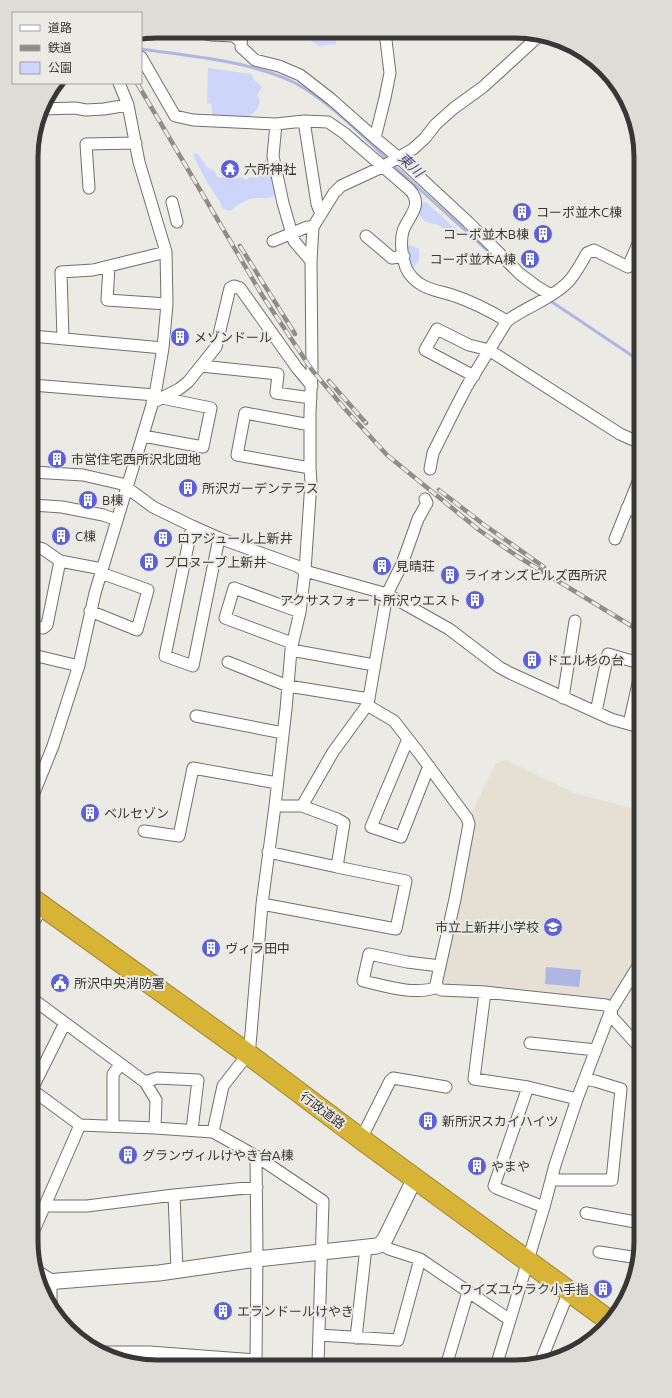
<svg xmlns="http://www.w3.org/2000/svg" width="672" height="1398" font-family="Ubuntu,'Noto Sans JP',sans-serif">
  <rect width="100%" height="100%" fill="#eceae4"/>
  <path fill="#e5e0d3" d="M506,760l68,33 65,17 1,143 -10,19 -19,27 -88,-9 -81,-3 -2,-2 30,-169 26,-53z
    M116,1356l34,1 98,7 -115,1z"/>
  <path fill="#ced5fa" d="M249,32h86l1,12 -17,2 -9,-6h-8l-3,-3 -16,-1 -13,1 -5,-4 -7,3h-6z
    M208,68l43,6 3,6 8,7 -5,9 3,5 -2,7 -10,10 -35,-1 -2,-13 -4,-1z
    M195,153l3,1 9,13 8,4 2,6 19,2 3,-2 4,1 3,2 4,-3 8,1v-7c5,-5 4,-9 8,-12h4l8,34c-8,7 -13,5 -22,5 -9,0 -19,7 -26,13l-7,-2c-4,-11 -9,-15 -15,-25 -5,-9 -10,-19 -15,-29z
    M426,202l37,34 -2,1 -23,-12 -14,-4 -6,-9c1,-6 1,-9 8,-10z
    M404,243l15,6v11l-8,11z
    M32,253h6l1,15h-7z"/>
  <path fill="#aeb6e3" d="M546,967l35,3 -2,17 -34,-3z"/>
  <g fill="none" stroke-linecap="round" stroke-linejoin="round">
    <path stroke="#aeb6e3" stroke-width="3" d="M141,49c49,7 102,11 148,31 34,16 72,54 99,80
      M392,164l119,108
      M549,300l88,59"/>
    <defs>
      <path id="street" d="M191,31l20,4 23,1 7,6
        M242,32l-1,15 14,13 24,6 21,9 31,24 44,39 24,20 69,64 52,52 16,12 15,9
        M141,57l34,59 18,4 83,4 28,-3 13,83 4,10
        M42,109l33,-1 11,2 18,-1 24,-4
        M304,121l24,1 16,11 66,57c14,16 -2,26 -7,41 -3,11 -1,26 3,37 3,7 10,14 16,17 10,6 22,7 33,11 18,6 35,15 52,25
        M276,124l-3,32 10,47 11,38 17,20
        M375,138l10,-40 5,-25 -5,-41
        M89,188l-3,-44 50,-1
        M172,202l5,20
        M366,236l26,22 12,-2
        M273,241l34,-14h6
        M109,267l-2,33 60,4
        M32,336l131,12
        M63,339l-2,-67 32,-2 73,-18
        M201,366l77,8 -2,19 35,5
        M474,376l-49,-26 12,-21 32,16 20,5 131,84 18,8
        M32,385l123,10
        M152,403l27,-14 9,-7 28,-35 14,-59 4,-2 6,2 57,80 15,18
        M143,436l60,11 8,-39 -49,-10
        M310,468l-73,-13 8,-42 65,12
        M430,469l3,-16 22,-44 12,-23 40,-65c19,-14 42,-21 59,-37 9,-8 15,-21 21,-31l7,-3 34,17 9,-21
        M32,472l51,3 39,9 31,23 39,19 27,12 78,28 8,5 82,23 62,35 50,38 11,6 101,46 28,8
        M33,505l29,2 41,8 14,5
        M627,508l11,4
        M192,526l-27,130 28,10 26,-128
        M615,539l23,-57
        M33,546l10,3 17,12 42,8
        M90,611l47,19 11,-40 -47,-17
        M33,626l10,2 4,-3 13,-64
        M292,643l-67,-25 9,-30 66,24
        M291,650l83,15
        M33,655l46,11
        M228,662l60,24 81,13
        M563,698l12,-77
        M368,704l4,4 22,13 25,32 48,65 2,6 -14,75 -15,67
        M596,712l12,-58 31,9
        M196,716l87,17
        M629,724l10,-45
        M408,739l-37,88 30,10 28,-71
        M34,793l19,-47 26,-81 16,-72 60,-198 8,-47 4,-44 -1,-52 -27,-90 -11,-57 -9,-22
        M275,806h27
        M144,831l35,5 14,-68 84,15
        M268,852l69,15
        M262,904l134,25 10,-48 -69,-14 7,-44 -7,-4 -35,-13 31,-54 35,-48 19,-110 15,-30 16,-45 9,-16 -2,-4
        M438,987l-2,-3 4,-18 -33,-4 -38,-8 -6,27c23,5 51,15 75,6l3,3 44,2
        M34,1000l111,82 11,18 -1,28
        M530,1043l66,7
        M145,1082l12,-4 41,2 -6,50
        M35,1083l30,-60
        M528,1087l-34,99 2,2 48,19
        M35,1092l45,33 75,3 58,4 43,24 67,45 -5,163
        M577,1099l-49,-12 -54,-8 11,-87 121,13 5,5 1,7 28,31
        M113,1126v-52l8,-10
        M213,1132l10,-46 25,-32 2,-9 12,-141 13,-98 11,-97 5,-59 9,-38 5,-41 6,-89 -1,-14v-56l2,-42 -1,-109 2,-34 21,-34 7,-7 41,-19 31,-18 12,-11 11,-14 18,-16 29,-21 58,-53
        M361,1139l29,-58 3,-3 53,9
        M551,1180h61l9,-91 -26,-8 -10,-2
        M174,1195l3,75
        M45,1206h42l87,-11 83,-8
        M586,1213l55,10
        M35,1228l45,-103
        M381,1244l8,5 31,10 90,61 -13,43
        M599,1252l40,6
        M51,1282v27
        M510,1320l34,-113 11,-42 22,-66 34,-89 29,-47
        M319,1335l79,5 22,-81
        M356,1338l10,-91
        M107,1352h43l106,8
        M447,1363l21,-71
        M540,1363l29,-72
        M256,1364l1,-112 -1,-96"/>
      <path id="secondary" d="M34,918l6,-13
        M35,1272l16,10 7,-1 101,-8 98,-14 120,-13 4,-2 4,-5 30,-61"/>
      <path id="highway" d="M34,900l214,154 113,85 250,183"/>
    </defs>
    <use href="#street" stroke="#72706b" stroke-width="13"/>
    <use href="#secondary" stroke="#72706b" stroke-width="17"/>
    <use href="#highway" stroke="#a08836" stroke-width="22"/>
    <use href="#street" stroke="#fff" stroke-width="11"/>
    <use href="#secondary" stroke="#fff" stroke-width="15"/>
    <use href="#highway" stroke="#d8b436" stroke-width="20"/>
    <defs>
      <path id="rail" d="M137,83l125,212 50,75 33,39 42,46 92,75 38,26 121,74
        M240,246l55,88
        M329,381l37,42
        M439,490l44,34 61,43"/>
    </defs>
    <use href="#rail" stroke="#8f8d89" stroke-width="4.5"/>
    <use href="#rail" stroke="#eceae4" stroke-width="3" stroke-dasharray="9" stroke-linecap="butt"/>
  </g>
  <defs>
    <symbol id="temple-disc" viewBox="-11 -11 22 22"><circle r="9.5" fill="#5c61d8" stroke="#eceae4"/><path d="M0-6L5-2H3V0L6.5 2.5H4V6H1.5V3h-3V6H-4V2.5H-6.5L-3 0V-2H-5Z" fill="#fff"/></symbol>
    <symbol id="building-disc" viewBox="-11 -11 22 22"><circle r="9.5" fill="#5c61d8" stroke="#eceae4"/><path d="M-4-6H4V6H1V3H-1V6H-4ZM-2.5-4.3h1.7v1.8h-1.7ZM.8-4.3h1.7v1.8H.8ZM-2.5-1h1.7V.8h-1.7ZM.8-1h1.7V.8H.8Z" fill="#fff"/></symbol>
    <symbol id="school-disc" viewBox="-11 -11 22 22"><circle r="9.5" fill="#5c61d8" stroke="#eceae4"/><path d="M0-5L7-2L0 1L-7-2ZM-4 1L0 2.5L4 1V4Q0 6-4 4Z" fill="#fff"/></symbol>
    <symbol id="civic-disc" viewBox="-11 -11 22 22"><circle r="9.5" fill="#5c61d8" stroke="#eceae4"/><path d="M-.6-6.5H3V-4.5H.6V-3L4-1V1h2V6H-6V1h2V-1L-.6-3ZM-1.2 2.5V6h2.4V2.5Z" fill="#fff"/></symbol>
  </defs>
  <g fill-rule="evenodd">
    <use href="#temple-disc" x="219" y="158" width="22" height="22"/>
    <use href="#building-disc" x="511" y="201" width="22" height="22"/>
    <use href="#building-disc" x="532" y="223" width="22" height="22"/>
    <use href="#building-disc" x="519" y="248" width="22" height="22"/>
    <use href="#building-disc" x="169" y="326" width="22" height="22"/>
    <use href="#building-disc" x="46" y="448" width="22" height="22"/>
    <use href="#building-disc" x="177" y="477" width="22" height="22"/>
    <use href="#building-disc" x="77" y="489" width="22" height="22"/>
    <use href="#building-disc" x="50" y="525" width="22" height="22"/>
    <use href="#building-disc" x="152" y="527" width="22" height="22"/>
    <use href="#building-disc" x="138" y="551" width="22" height="22"/>
    <use href="#building-disc" x="371" y="555" width="22" height="22"/>
    <use href="#building-disc" x="439" y="564" width="22" height="22"/>
    <use href="#building-disc" x="464" y="589" width="22" height="22"/>
    <use href="#building-disc" x="521" y="649" width="22" height="22"/>
    <use href="#building-disc" x="79" y="802" width="22" height="22"/>
    <use href="#school-disc" x="542" y="916" width="22" height="22"/>
    <use href="#building-disc" x="200" y="937" width="22" height="22"/>
    <use href="#civic-disc" x="49" y="972" width="22" height="22"/>
    <use href="#building-disc" x="417" y="1110" width="22" height="22"/>
    <use href="#building-disc" x="117" y="1144" width="22" height="22"/>
    <use href="#building-disc" x="466" y="1155" width="22" height="22"/>
    <use href="#building-disc" x="592" y="1278" width="22" height="22"/>
    <use href="#building-disc" x="212" y="1300" width="22" height="22"/>
  </g>
  <g text-anchor="middle" dominant-baseline="central" stroke-width="4" stroke-linejoin="round" paint-order="stroke">
    <g font-size="13" fill="#383735" stroke="#eceae4" text-anchor="start">
      <text x="244" y="169">六所神社</text>
      <text x="536" y="212">コーポ並木C棟</text>
      <text x="529" y="234" text-anchor="end">コーポ並木B棟</text>
      <text x="516" y="259" text-anchor="end">コーポ並木A棟</text>
      <text x="194" y="337">メゾンドール</text>
      <text x="71" y="459">市営住宅西所沢北団地</text>
      <text x="202" y="488">所沢ガーデンテラス</text>
      <text x="102" y="500">B棟</text>
      <text x="75" y="536">C棟</text>
      <text x="177" y="538">ロアジュール上新井</text>
      <text x="163" y="562">プロヌーブ上新井</text>
      <text x="396" y="566">見晴荘</text>
      <text x="464" y="575">ライオンズヒルズ西所沢</text>
      <text x="461" y="600" text-anchor="end">アクサスフォート所沢ウエスト</text>
      <text x="546" y="660">ドエル杉の台</text>
      <text x="104" y="813">ベルセゾン</text>
      <text x="539" y="927" text-anchor="end">市立上新井小学校</text>
      <text x="225" y="948">ヴィラ田中</text>
      <text x="74" y="983">所沢中央消防署</text>
      <text x="442" y="1121">新所沢スカイハイツ</text>
      <text x="142" y="1155">グランヴィルけやき台A棟</text>
      <text x="491" y="1166">やまや</text>
      <text x="589" y="1289" text-anchor="end">ワイズユウラク小手指</text>
      <text x="237" y="1311">エランドールけやき</text>
    </g>
    <g font-size="13" fill="#383735" stroke="#eceae4">
      <text transform="translate(323 1110) rotate(37)">行政道路</text>
    </g>
    <g font-size="14" font-style="italic" fill="#434983" stroke="#eceae4">
      <text transform="translate(411 165) rotate(43)">東川</text>
    </g>
  </g>
  <path d="M0 0H672V1398H0ZM157 38H515A119 119 0 0 1 634 157V1241A119 119 0 0 1 515 1360H157A119 119 0 0 1 38 1241V157A119 119 0 0 1 157 38Z" fill="#dedcd6" fill-rule="evenodd"/>
  <path fill="none" stroke="#383735" stroke-width="5" d="M157 38H515A119 119 0 0 1 634 157V1241A119 119 0 0 1 515 1360H157A119 119 0 0 1 38 1241V157A119 119 0 0 1 157 38Z"/>
  <rect x="12" y="12" width="130" height="72" fill="#eceae4" stroke="#a4a29e"/>
  <rect x="20" y="25" width="20" height="6" fill="#ffffff" stroke="#a4a29e"/>
  <text x="48" y="32" font-size="12" fill="#383735">道路</text>
  <rect x="20" y="45" width="20" height="6" fill="#8f8d89" stroke="#a4a29e"/>
  <text x="48" y="52" font-size="12" fill="#383735">鉄道</text>
  <rect x="20" y="62" width="20" height="12" fill="#ced5fa" stroke="#a4a29e"/>
  <text x="48" y="72" font-size="12" fill="#383735">公園</text>
</svg>
